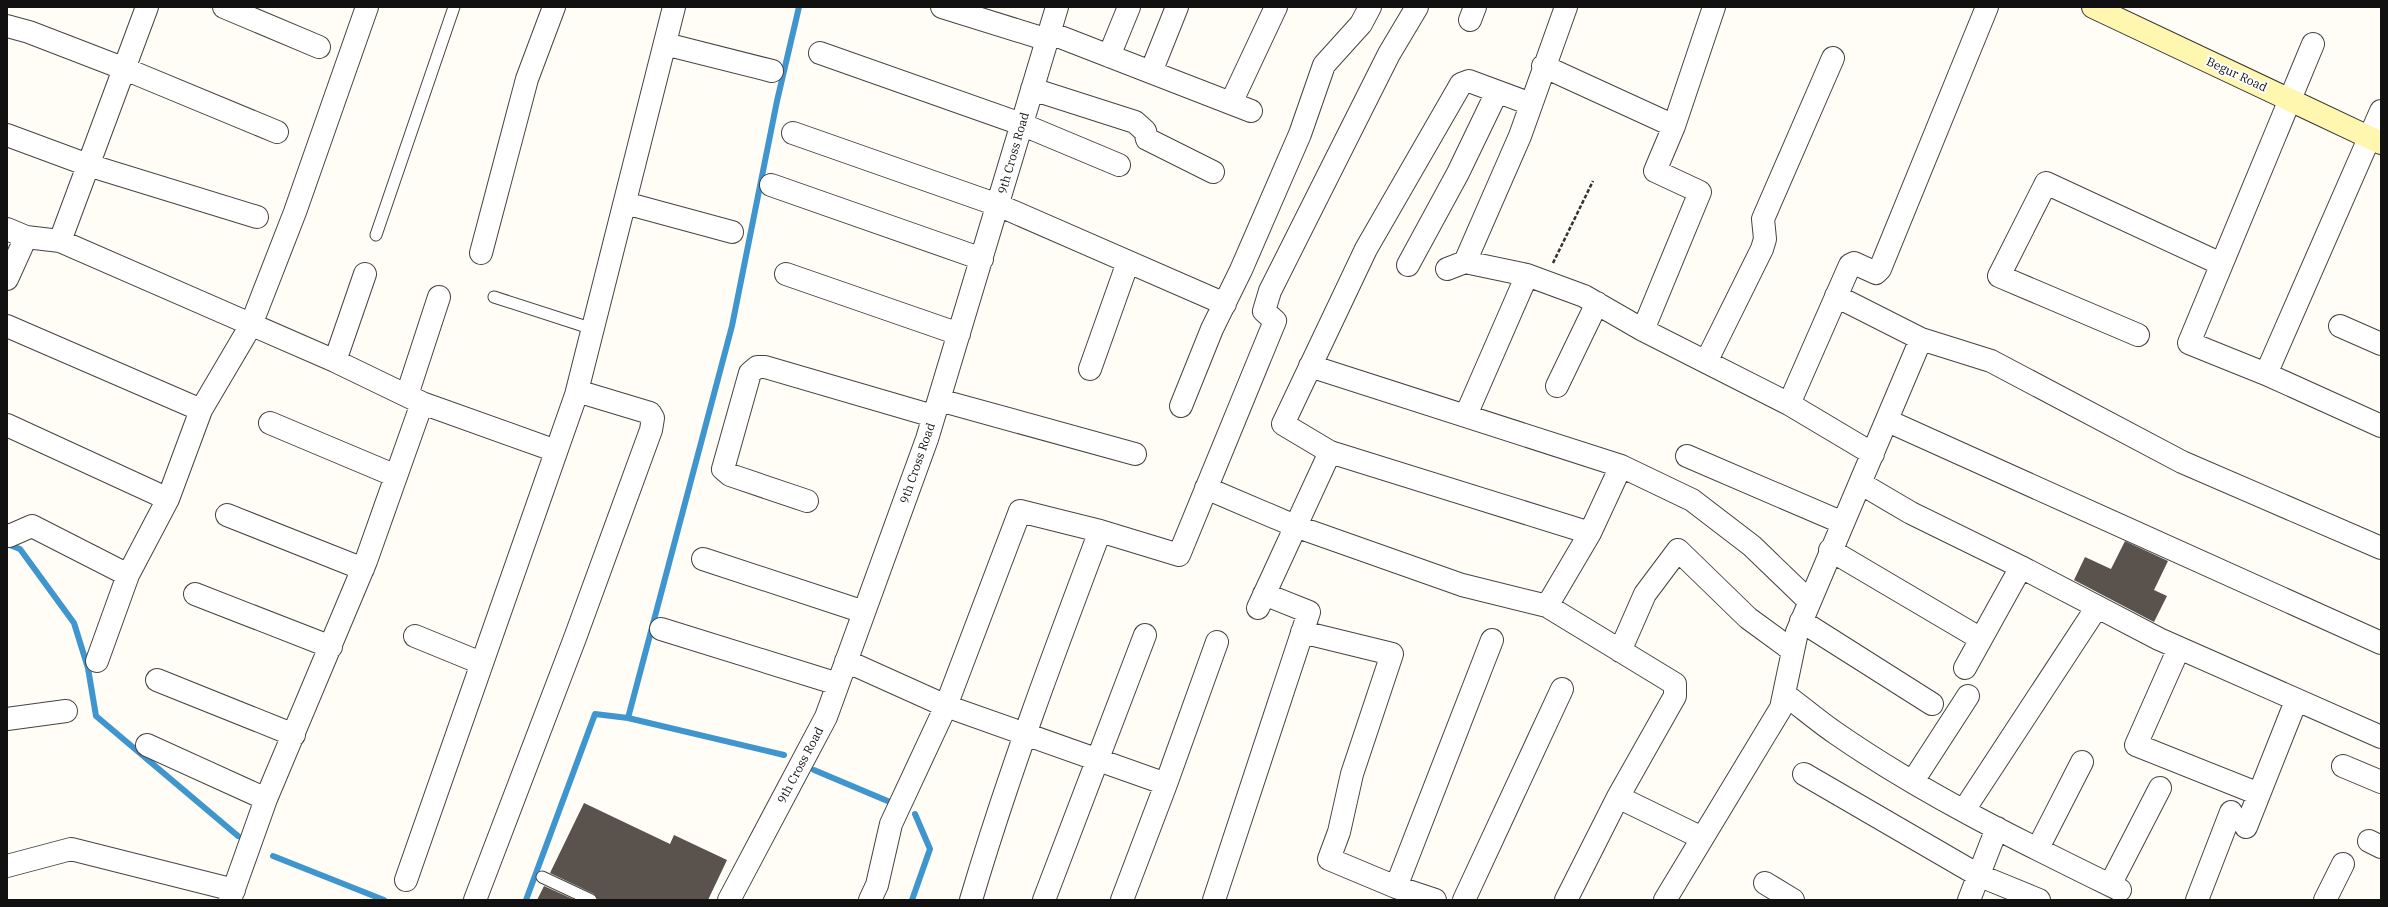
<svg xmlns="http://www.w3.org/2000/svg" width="2388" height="907" font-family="'IBM Plex Serif',serif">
  <rect width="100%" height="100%" fill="#fffdf5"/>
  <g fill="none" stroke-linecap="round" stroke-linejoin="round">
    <path stroke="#3f96cf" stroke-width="6" d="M7,544l13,5 54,74 14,45 8,48 142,120
      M628,718l104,-392 45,-225 22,-94
      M814,770l76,32
      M273,856l111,44
      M526,900l69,-186 33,4 156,37
      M912,900l18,-51 -15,-35"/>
  </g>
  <path fill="#5a524d" d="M2125,541l43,20 -14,29 13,6 -13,26 -80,-42 11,-23 26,12z
    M584,803l86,41 4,-9 53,25 -19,40h-110l-4,-6 -44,-21z
    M544,886l31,14h-38z"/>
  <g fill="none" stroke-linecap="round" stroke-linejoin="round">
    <defs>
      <path id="lane" d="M376,235l78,-228
        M494,297l99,32
        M542,877l49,23"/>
      <path id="street" d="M224,7l95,40
        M942,7l106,33
        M1470,20l5,-13
        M7,26l22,6 96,37 152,63
        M1050,33l201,78
        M665,44l107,27
        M2313,44l-124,299 77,31 115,52
        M820,53l201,71 98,41
        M1109,56l20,-49
        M1543,66l131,60
        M1151,72l26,-65
        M1032,89l103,33 10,9 2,8 66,33
        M1231,103l45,-96
        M1531,104l-62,-23 -8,3 -95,165 -83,175 47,28 260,81
        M793,133l205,72 227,99
        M7,135l81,30 169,52
        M771,185l211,74
        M625,203l107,29
        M7,229l19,8
        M60,241l87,-234
        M481,253l46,-174 27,-72
        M1465,262l55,-126 46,-129
        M1408,265l50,-92 39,-81
        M1447,269l18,-7 62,13 57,21 59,34 146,74 84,50
        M786,274l173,60
        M7,279l19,-42 34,4 275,120 87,42 134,48
        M1836,296l85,43 70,22 191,101 199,86
        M7,326l194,84
        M2340,326l41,18
        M1643,330l57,-138 -45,-21 19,-45 40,-119
        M2138,335l-139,-59 47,-93 175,81
        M335,361l30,-87
        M1706,362l56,-113 3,-10 -2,-20 70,-161
        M1310,366l311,100 71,34 60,46 57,55
        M1090,369l38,-107
        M2266,374l115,-263
        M1557,386l40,-83
        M407,395l32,-98
        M939,400l196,54
        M1789,404l61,-139 4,-2 22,10 4,-4 107,-262
        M1181,406l31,-77 29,-59 59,-136 24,-69 37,-41 9,-17
        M1466,415l61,-140
        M1888,421l493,222
        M270,423l126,53
        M7,425l161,74
        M1687,456l156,67
        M1860,483l51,30 110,54 138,72 222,98
        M1206,488l89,38 167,59 85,21 128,78v12l-57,101 -52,103
        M807,501l-77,-26 -7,-6 27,-96 7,-6h8l168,49
        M227,515l136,54
        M7,535l2,1 23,-10 96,49
        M1830,550l151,89
        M703,559l161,53
        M195,594l136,53
        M1547,606l43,-73 31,-67
        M1258,608l72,-156
        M1801,621l131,83
        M661,629l177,55
        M1302,632l90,22 -40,120 -13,58 -10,27 67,28
        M415,636l66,27
        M2179,648l-43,97 123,49
        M1620,651l25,-57 33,-44 70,68 45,33
        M97,661l31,-86 40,-76 33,-89 50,-85 44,-113 72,-205
        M846,661l100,45 220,78
        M1965,668l56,-101
        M157,680l137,55
        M1784,694c18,13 35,28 53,40 88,61 187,109 283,156
        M7,719l59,-8
        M147,745l119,54
        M2343,766l38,16
        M1804,774l174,101 61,25
        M1913,781l55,-85
        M1618,797l84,41
        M1964,810l133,-203
        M2246,827l50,-126
        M2369,841l12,6
        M2038,848l44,-86
        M7,866l64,-17 163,41
        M406,880l170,-485 98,-388
        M1765,883l28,17
        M2110,885l50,-97
        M230,900l36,-101 100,-238 56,-158
        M475,900l100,-262 76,-208 2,-12 -3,-5 -73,-22
        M729,900l97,-183 101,-278 130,-432
        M870,900l7,-15 14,-61 55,-118 74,-195 80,20 79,24 96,-234 -11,-10 6,-20 119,-237 28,-47
        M971,900c37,-125 83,-247 129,-369
        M1044,900l101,-265
        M1122,900l44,-116 51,-142
        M1214,900l95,-288 -45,-18
        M1435,900l-39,-13 96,-247
        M1464,900l98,-211
        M1665,900l116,-192 16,-76 124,-293
        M1969,900l28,-72
        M2197,900l34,-88
        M2325,900l18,-36"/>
      <path id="secondary" d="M2093,7l288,136"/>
    </defs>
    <use href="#lane" stroke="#444" stroke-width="13"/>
    <use href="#street" stroke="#444" stroke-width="24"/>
    <use href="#secondary" stroke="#333" stroke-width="24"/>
    <path stroke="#333" stroke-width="2.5" stroke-dasharray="4 2" stroke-linecap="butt" d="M1553,263l40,-82"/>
    <use href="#lane" stroke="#fff" stroke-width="11"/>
    <use href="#street" stroke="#fff" stroke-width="22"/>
    <use href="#secondary" stroke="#fff6b0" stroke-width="22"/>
  </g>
  <g text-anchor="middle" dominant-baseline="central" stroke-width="4" stroke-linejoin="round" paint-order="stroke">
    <g font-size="12" fill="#111" stroke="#fff">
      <text transform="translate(2237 74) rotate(25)">Begur Road</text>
      <text transform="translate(1013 153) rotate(-74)">9th Cross Road</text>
      <text transform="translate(917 463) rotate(-71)">9th Cross Road</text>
      <text transform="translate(800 765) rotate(-62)">9th Cross Road</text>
    </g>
  </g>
  <rect width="2388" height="907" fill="none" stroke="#111111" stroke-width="16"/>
</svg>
